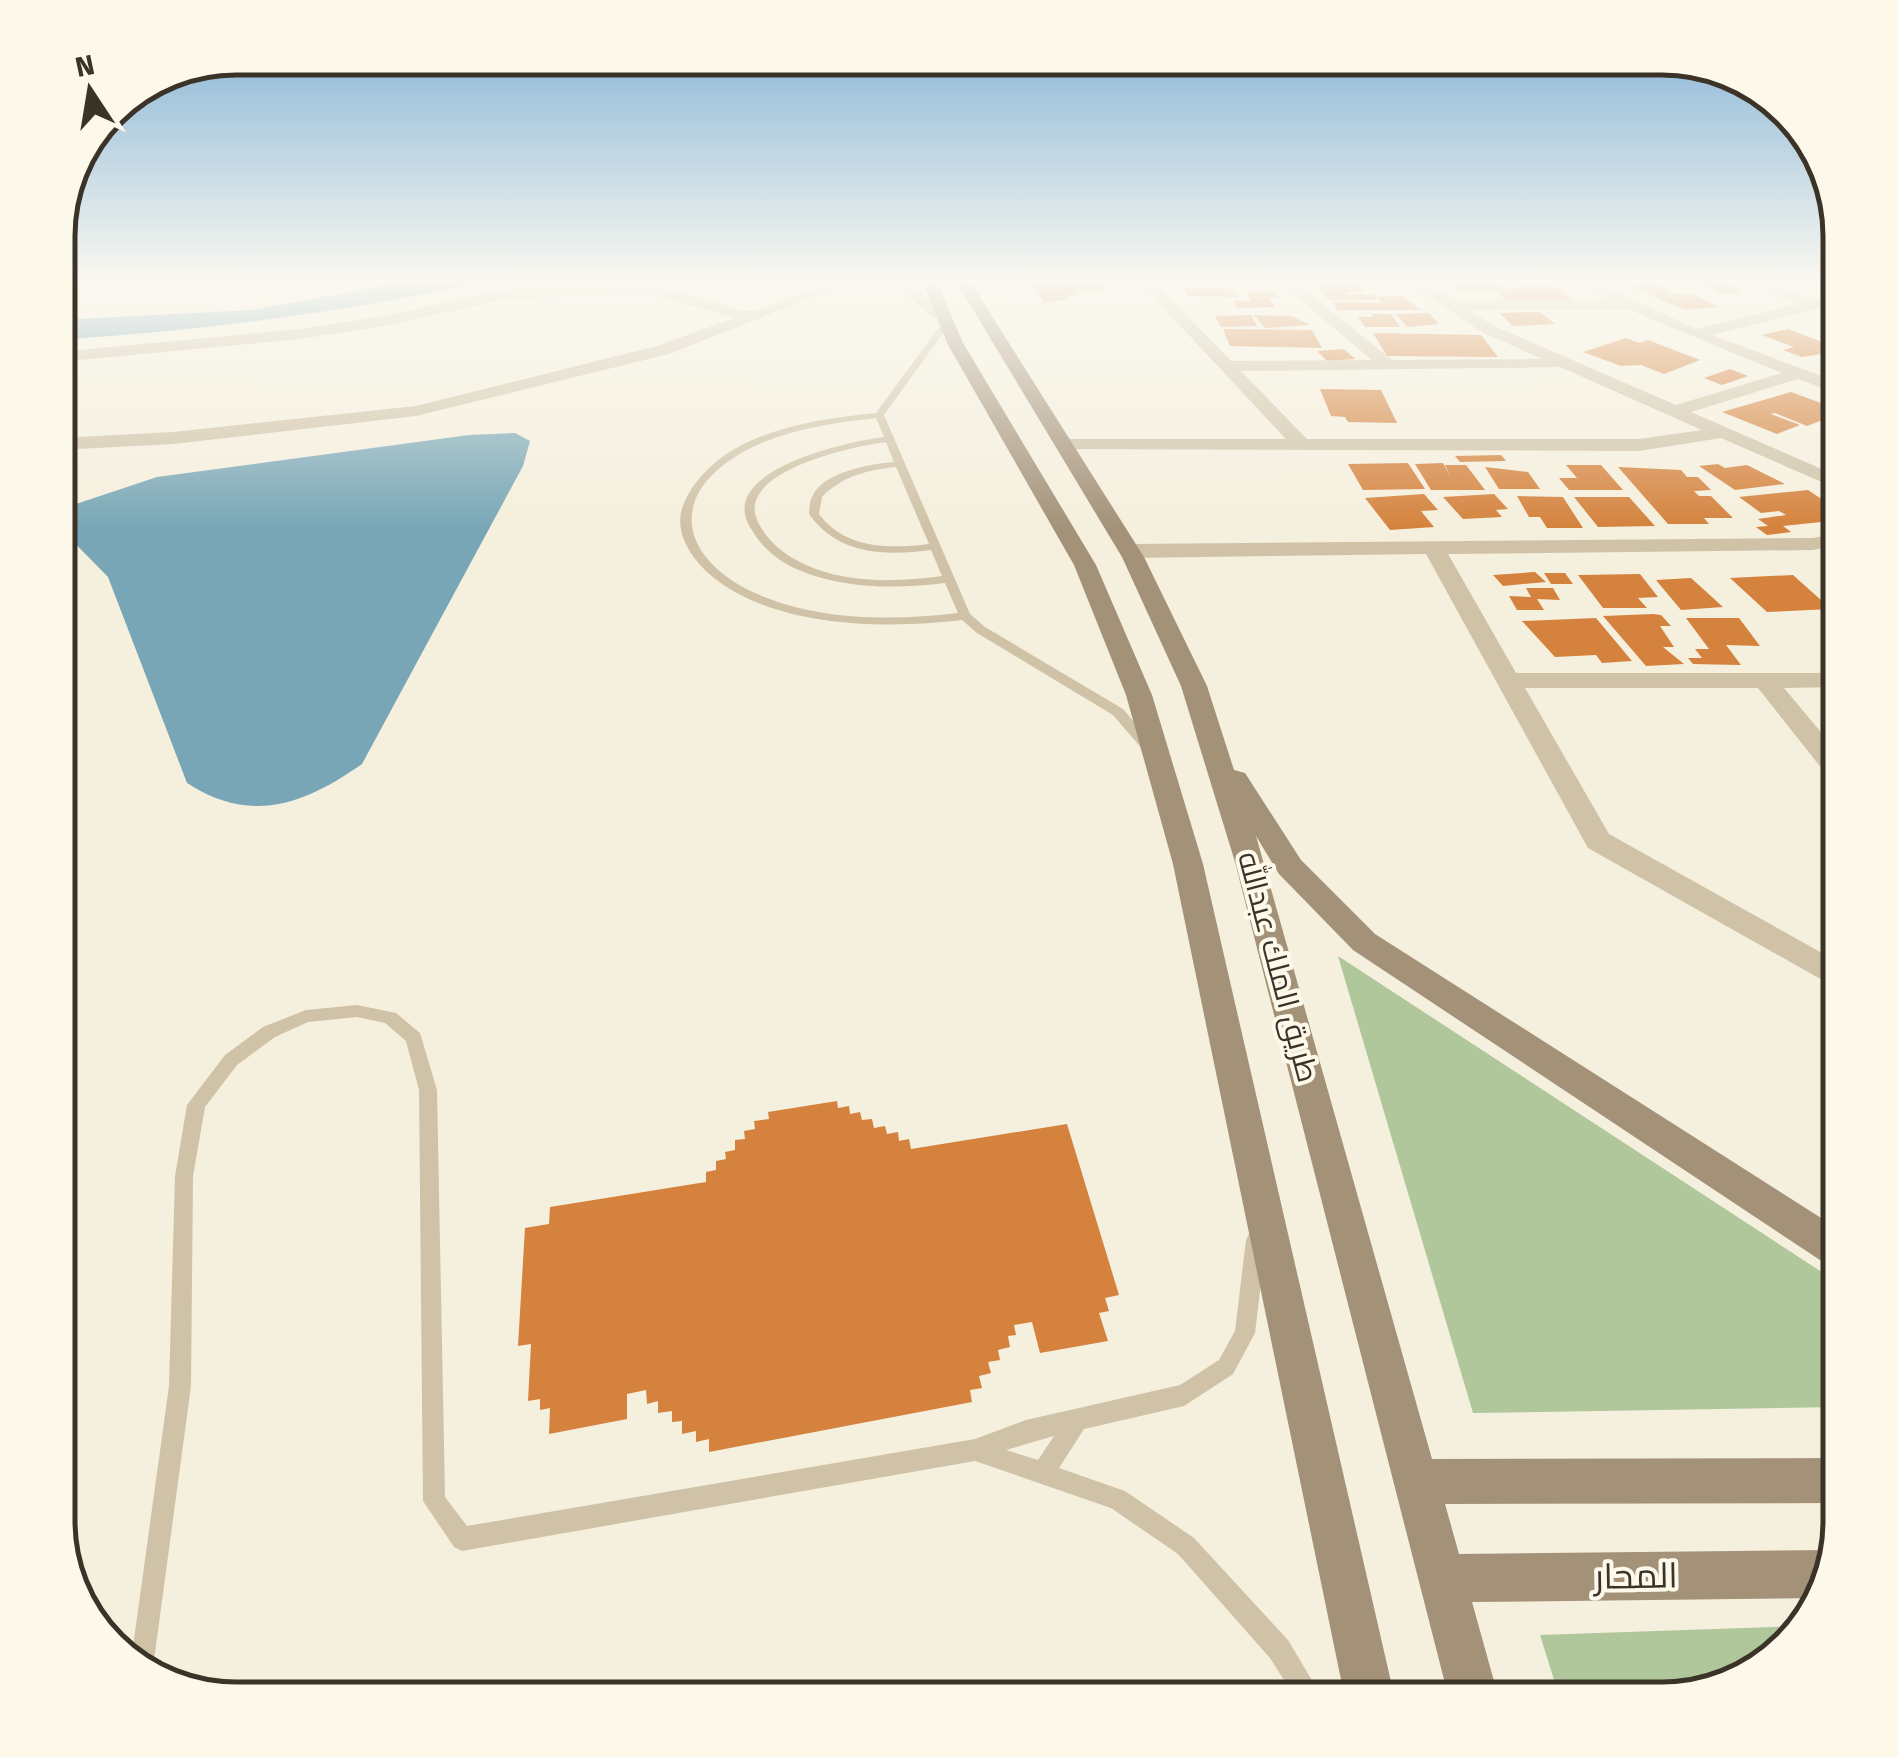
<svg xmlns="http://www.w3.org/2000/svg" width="1898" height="1757" font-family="'Fira Sans',Cairo,sans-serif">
  <rect width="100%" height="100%" fill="#f5efdd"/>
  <path fill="#afc79b" d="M58,856l16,149v165l-16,105z
    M1338,956l502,328v123l-367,6z
    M1803,1626l-15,22 -115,51h-113l-20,-64z"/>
  <path fill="#78a6b6" d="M400,283h78c-139,30 -278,48 -420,57v-20l194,-10z
    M515,433l15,8 -7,25 -161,298c-57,40 -111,61 -175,19l-79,-206 -50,-51v-16l99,-33 312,-42z"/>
  <path fill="#d4823d" d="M1030,283h74l5,6 -32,2 2,3 -13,2 3,3 -24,4z
    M1314,283h43l7,9h-18l2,3 25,-1 4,6h-48z
    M1703,283h25l13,9 -22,2z
    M1451,284h47l7,7 7,-1 -4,-3 48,-1 18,16 -68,-2 -9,-9h-39z
    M1657,284l16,9 22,2 23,12 -33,3 -54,-23z
    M1221,288l13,2 5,7 -51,-1 -3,-7z
    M1246,291h28l5,7h-10l6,9 -38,1 -4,-7h18z
    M1377,296h26l18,14h-84l-4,-8 48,1z
    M1540,312l15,12 -42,2 -14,-13z
    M1429,313l10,11 -32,3 -11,-13z
    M1371,314h20l9,13h-35l-7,-10h15z
    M1251,315l6,11 -36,1 -6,-11z
    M1254,315l38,1 18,9 -45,3z
    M1223,329l89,1 10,18 -92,-2z
    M1788,329l52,20v2l-38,6 -19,-7 11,-3 -32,-12z
    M1373,333l108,2 17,22 -111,-1z
    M1626,338l13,5 9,-3 52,20 -36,14 -23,-9 -20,1 -38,-14z
    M1344,349l11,10 -28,2 -10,-10z
    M1730,369l18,7 -26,9 -18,-7z
    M1320,389l61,1 16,33 -49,-1 -3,-5 -14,-1z
    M1791,392l49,18v3l-33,13 -32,-13 -4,1 29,11 -23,9 -55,-22z
    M1501,455l5,6 -46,1 -5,-6z
    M1408,463l17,26 -62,1 -15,-26z
    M1443,463l8,14 -6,-12h21l19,25h-54l-16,-26z
    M1718,464l7,4 22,-3 38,19 -50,6 -36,-24z
    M1566,465h35l22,25h-54l-10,-12h18z
    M1485,467l43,5 12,17h-41z
    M1618,467l63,3 6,7h11l13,13 -17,1 5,5h12l22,22h-29l5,6h-41z
    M1808,490l30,20 -7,1 9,9 -57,6 8,6 -24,3 -11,-8 12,-1 -10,-7 28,-4 -7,-4 -18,2 -22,-16z
    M1424,494l14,16 -17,1 13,16 -44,3 -25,-32z
    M1494,494l14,15 -12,1 6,7 -39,2 -20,-22z
    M1517,496l46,1 20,31h-36l-7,-11h-11z
    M1574,497h55l26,29 -57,1z
    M1535,572l11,10 -43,4 -10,-11z
    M1544,573h21l8,11h-22z
    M1640,574l18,23 -20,1 9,10h-44l-25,-33z
    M1793,575l38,34 -64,3 -37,-34z
    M1691,578l32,29 -42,3 -25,-30z
    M1526,588h27l7,12 -23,-1 7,11h-27l-8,-14 22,1z
    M1653,614l8,1 10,11h-11l14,21h-11l21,17 -38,2 -43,-50z
    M1596,618l36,43 -30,2 -6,-8 -41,2 -33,-36z
    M1686,618h53l21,28 -34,-1 15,20 -48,-1 -5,-6h14l-7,-9h14z
    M837,1101l1,7 11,-2 1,8 10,-2 2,8 10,-1 2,9 11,-2 2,8 11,-2 1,9 10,-2 2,10 156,-25 52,171 -14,3 4,13 -10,2 9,28 -68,12 -8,-31 -18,3 2,10 -8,1 2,11 -12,3 2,10 -12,2 3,11 -12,3 3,12 -12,2 2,12 -263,50v-13l-13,3v-11l-14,3v-13l-10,1v-11l-14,2v-12l-11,3 -1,-14 -19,4v25l-78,15 1,-26 -10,2v-11l-12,2 3,-57 -13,2 7,-118 24,-4 1,-17 156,-25v-10l10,-2v-9l10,-2 -1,-7 10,-2v-10l10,-1 -1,-8 11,-2 -1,-8 15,-2 -1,-7z"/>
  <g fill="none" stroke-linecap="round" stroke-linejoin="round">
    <path fill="#cfc2a7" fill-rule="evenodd" d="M942,323l7,2 -65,90 86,199 15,13 138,82 30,35 2,3 -2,3h-10l-30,-35 -136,-82 -15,-13c-75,9 -180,8 -244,-39 -24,-18 -47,-48 -34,-78 32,-70 124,-83 192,-90zM876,418l8,19c-35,4 -168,33 -134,90 12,21 28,35 51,44 45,18 96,18 144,12l13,30c-66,8 -142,8 -203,-20 -75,-35 -89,-97 -12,-141 40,-22 88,-29 133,-34zM886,442l8,20c-24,2 -72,10 -82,35 -3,6 -2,11 -3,17 29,41 76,42 122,36l11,26c-44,6 -96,8 -138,-12 -19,-9 -35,-21 -45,-40 -29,-52 95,-78 127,-82zM896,467l33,77c-40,5 -84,5 -110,-30l3,-17c20,-21 46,-27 74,-30z
      M357,1005l39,8 24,20 17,57 8,407 22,29 508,-87 51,-19 154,-35 39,-25 16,-29 11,-91 3,-6 7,-3 7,3 3,6 -11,93 -22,41 -49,32 -100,23 -25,39 66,23 69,47 94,102 35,59h-27l-26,-41 -92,-104 -67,-46 -136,-47 -513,90 -8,-4 -31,-46 -4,-411 -13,-49 -21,-18 -28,-6 -49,5 -33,15 -38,28 -32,42 -12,69 -2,210 -39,289 -21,-14 38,-275 6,-210 12,-71 38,-50 38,-28 43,-17zM1054,1436l-16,24 -32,-10z"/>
    <path fill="#cfc2a7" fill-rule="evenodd" d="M648,283l95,28h11l75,-28h20l-180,71 -253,62 -243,28 -115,6v-12l115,-6 243,-26 241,-60 77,-28 -87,-25 -142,6 -116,26 -89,14 -242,23v-10l242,-23 89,-14 116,-26z
      M892,283h16l40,32 -14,3z
      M1140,283h15l76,78 141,-1 -92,-77h16l96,77 150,-1 -60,-27 -73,-49h17l28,17h155l-31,-17h19l99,46 101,-25 -48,-21h20l45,17 26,-7v10l-128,32 128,48v11l-42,-15 -107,33 149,65v13l-119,-52 -82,13 -582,-2v-8l7,-2h222zM1627,309l155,64 -106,32 -182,-79 -26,-16zM1560,367l142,63 -63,9h-332l-66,-68z
      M1840,533v12l-27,5 -365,4 68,119h324v14l-56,1 56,67v27l-10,-3 -72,-91h-233l84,146 231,129v27l-252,-142 -162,-294 -297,4 -11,-7 11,-7 684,-6z"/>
    <path fill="#a39178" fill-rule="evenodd" d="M923,283h14l26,60 133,222 56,130 51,169 192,835h-50l-172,-835 -47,-169 -52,-130 -127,-222z
      M957,283h14l173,274 63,129 27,84 11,3 56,87 74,74 465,296v39l-14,-5 -473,-314 -74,-76 -23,-38 176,623 408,-1v45l-395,1 14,50 371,-4 4,2 -13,46 -349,4 27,97h-50l-214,-837 -54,-176 -59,-129z"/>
  </g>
  <linearGradient id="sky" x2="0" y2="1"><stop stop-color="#7baed4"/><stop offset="0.53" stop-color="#faf8f0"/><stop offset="1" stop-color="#faf8f0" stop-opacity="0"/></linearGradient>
  <rect width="1898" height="529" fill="url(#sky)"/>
  <g text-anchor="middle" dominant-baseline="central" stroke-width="8" stroke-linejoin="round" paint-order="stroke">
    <g font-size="30" fill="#3b3228" stroke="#fcf8ea">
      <text transform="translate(1278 967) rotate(75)">طريق الملك عبدالله</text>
    </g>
    <g font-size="35" fill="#3b3228" stroke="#fcf8ea">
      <text transform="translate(1636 1576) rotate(-1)">المحار</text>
    </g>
  </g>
  <path d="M0 0H1898V1757H0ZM236 75H1662A161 161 0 0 1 1823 236V1521A161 161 0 0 1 1662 1682H236A161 161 0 0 1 75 1521V236A161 161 0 0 1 236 75Z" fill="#fcf8ea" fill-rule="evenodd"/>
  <path fill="none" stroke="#3b3228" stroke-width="5" d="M236 75H1662A161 161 0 0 1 1823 236V1521A161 161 0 0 1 1662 1682H236A161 161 0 0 1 75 1521V236A161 161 0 0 1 236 75Z"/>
  <g transform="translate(90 90) rotate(348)" stroke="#fcf8ea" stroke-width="8" paint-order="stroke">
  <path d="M0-8L18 38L0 25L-18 38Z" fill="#3b3228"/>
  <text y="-15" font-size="28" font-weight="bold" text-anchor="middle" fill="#3b3228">N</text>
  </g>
</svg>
